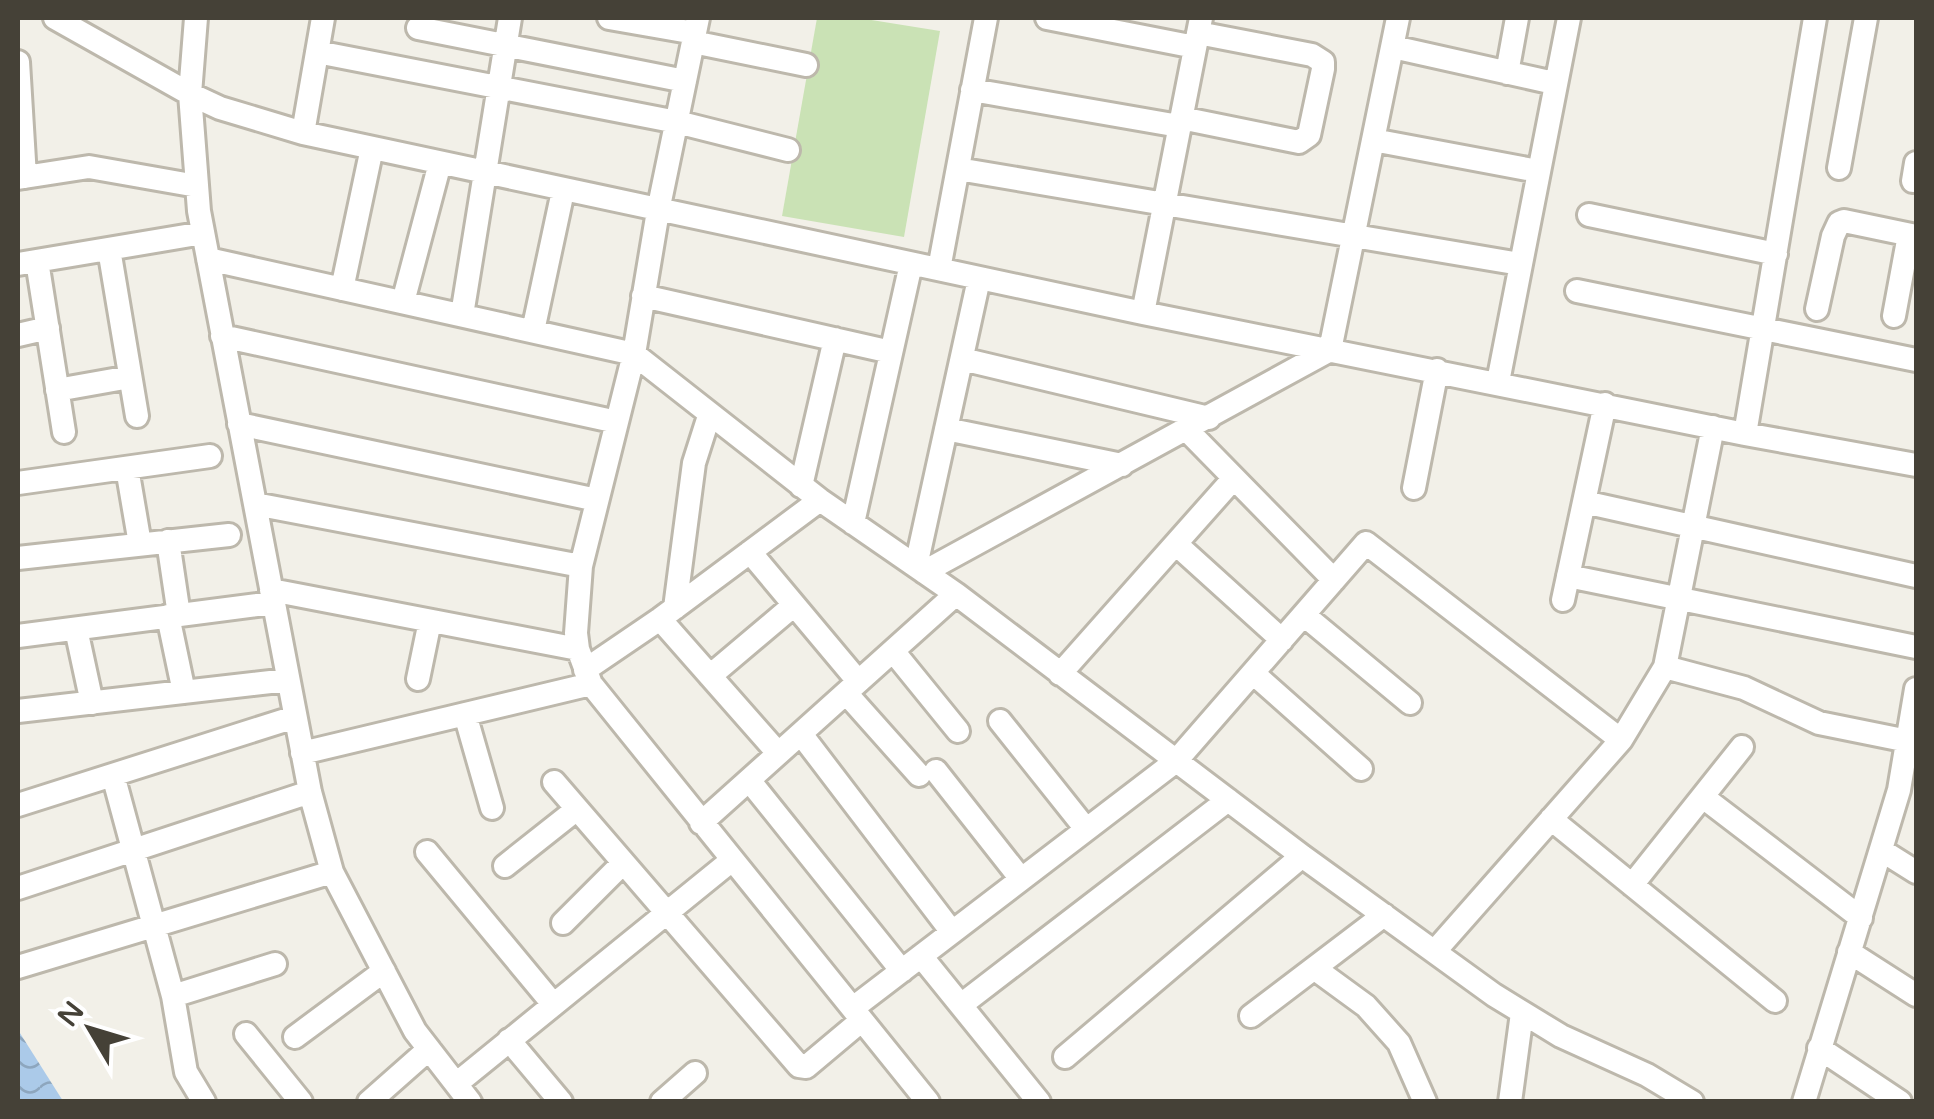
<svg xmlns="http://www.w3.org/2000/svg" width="1934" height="1119" font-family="'Varela Round',sans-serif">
  <defs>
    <pattern id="water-waves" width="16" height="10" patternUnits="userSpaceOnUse" patternTransform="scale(2.5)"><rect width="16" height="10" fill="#abcae9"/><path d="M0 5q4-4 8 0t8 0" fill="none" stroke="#8da6be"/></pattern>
  </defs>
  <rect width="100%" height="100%" fill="#f2f0e8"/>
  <path fill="#cae2b5" d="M817,18h42l81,13 -36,206 -122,-21z"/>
  <path fill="url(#water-waves)" d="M18,1030l45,71h-45z"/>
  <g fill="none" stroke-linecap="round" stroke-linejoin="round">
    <defs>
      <path id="minor" d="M55,18l135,76 30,14 83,25 840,180 602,121 171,31
        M196,18l-6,76 9,117 111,581 22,80 83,159 55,71
        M609,18l86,15
        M698,18l-40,193 -24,143 -53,212 -5,67 2,16 13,35 337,418
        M1047,18l148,29
        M418,28l267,53
        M693,42l113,23
        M1393,47l161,36
        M317,52l360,70 111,28
        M18,62l7,115
        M1507,73l10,-55
        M972,90l207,36
        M1181,118l118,24 10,-7 14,-66v-7l-11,-7 -114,-22
        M303,133l20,-115
        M1373,140l165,31
        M1839,168l27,-150
        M958,169l562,95
        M18,178l71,-11 108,19
        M1913,181l3,-18
        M1589,215l187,39
        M109,249l28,167
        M208,259l426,95 186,146 136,94 346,262 192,139 67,41 86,39 45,27
        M37,261l27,171
        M18,264l185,-31
        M939,269l47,-251
        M342,289l30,-141
        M1577,291l339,69
        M643,296l248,56
        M403,302l37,-139
        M1817,309l16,-73 6,-13 5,-2 72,15
        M1143,313l58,-295
        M462,315l48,-297
        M1894,316l15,-81
        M533,331l30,-140
        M18,335l30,-7
        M222,336l395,86
        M962,359l247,59
        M1498,382l71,-364
        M57,390l73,-13
        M239,424l358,76
        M946,429l176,36
        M1187,430l147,150
        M1745,434l70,-416
        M127,468l13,76
        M18,483l192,-27
        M801,486l34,-147
        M1414,488l23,-118
        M1584,502l332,74
        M255,504l326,62
        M853,523l58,-259
        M168,541l11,74
        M1176,544l106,96
        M750,552l108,129
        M18,558l211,-23
        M916,566l63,-287
        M924,572l406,-222 68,-332
        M1568,576l348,71
        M271,590l307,59
        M1563,600l42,-196
        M675,608l19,-145 15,-47
        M1304,615l106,88
        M168,616l16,76
        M660,619l118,134
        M76,629l16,74
        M18,636l255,-33
        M893,651l65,80
        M1665,667l79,21 75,35 89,18
        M585,670l75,-51 160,-119
        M1253,673l108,96
        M1060,674l174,-196
        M710,676l84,-71
        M418,679l12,-58
        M846,693l73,82
        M18,711l270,-31
        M465,714l27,94
        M1000,721l86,108
        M801,734l151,198
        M302,753l289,-69
        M936,771l85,108
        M113,775l60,221 13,76 18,30
        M749,780l153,191
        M554,782l245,284 7,1 56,-47
        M1703,797l158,121
        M18,805l277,-88
        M1551,819l224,182
        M701,823l255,-229
        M1881,850l35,22
        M427,852l126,152
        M505,866l72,-57
        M1632,885l110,-138
        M18,888l292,-96
        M563,923l60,-60
        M1435,951l186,-211 44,-73 48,-240
        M1849,952l67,43
        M921,956l118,146
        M18,967l314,-95
        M1314,968l52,38 33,37 26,59
        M173,996l102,-32
        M961,1005l267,-205
        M853,1008l323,-247 190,-218 255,197
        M1251,1016l133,-101
        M246,1034l55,68
        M295,1037l89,-66
        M509,1040l52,62
        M1819,1048l81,54
        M1065,1057l237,-201
        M456,1084l276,-224
        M369,1102l60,-53
        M662,1102l33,-29
        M1510,1102l12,-89
        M1804,1102l95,-312 17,-101"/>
    </defs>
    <use href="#minor" stroke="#bdb8ac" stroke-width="28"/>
    <use href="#minor" stroke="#fff" stroke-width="22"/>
  </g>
  <rect width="1934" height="1119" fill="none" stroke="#454137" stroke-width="40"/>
  <g transform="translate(90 1029) rotate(308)" stroke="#ffffff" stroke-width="8" paint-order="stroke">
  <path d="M0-8L18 38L0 25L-18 38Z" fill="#454137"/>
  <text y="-15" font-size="28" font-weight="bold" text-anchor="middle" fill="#454137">N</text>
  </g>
</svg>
